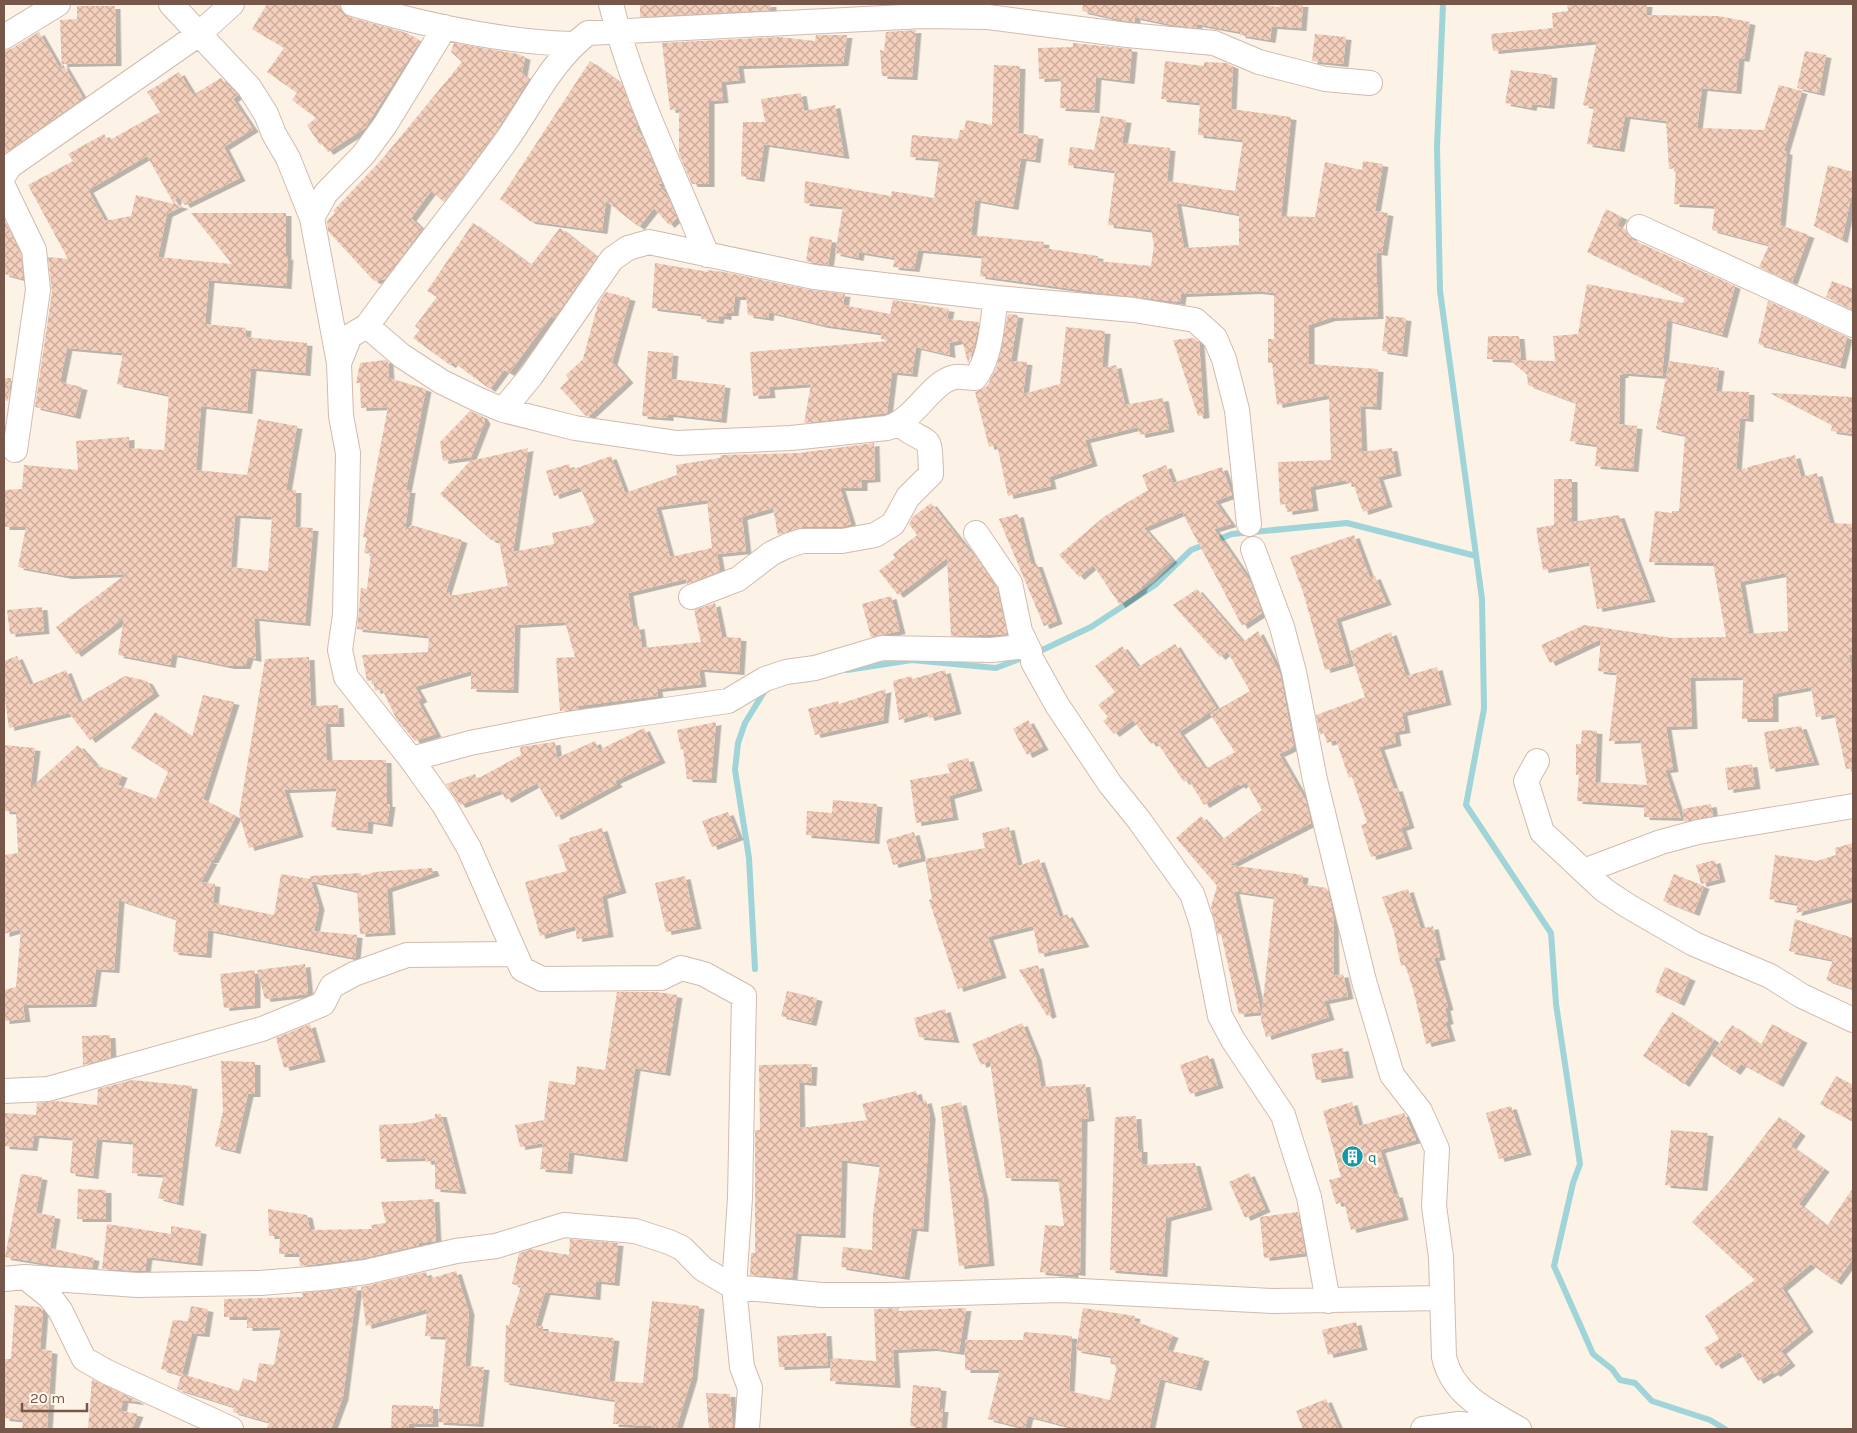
<svg xmlns="http://www.w3.org/2000/svg" width="1857" height="1433" font-family="Karla,sans-serif">
  <defs>
    <pattern id="building-cross-hatch" width="8" height="8" patternUnits="userSpaceOnUse" patternTransform="scale(1.25)"><rect width="8" height="8" fill="#f3cfbc"/><path d="M0 0l8 8M0 8l8-8" fill="none" stroke="#caab9b"/></pattern>
    <filter id="shadow"><feDropShadow dx="5.5" dy="3" stdDeviation="0" flood-color="#0004"/></filter>
  </defs>
  <rect width="100%" height="100%" fill="#fdf2e6"/>
  <g fill="none" stroke-linecap="round" stroke-linejoin="round">
    <path stroke="#9fd4d9" stroke-width="6" d="M1443,4l-6,143 3,144 42,308 2,110 -18,96 85,128 5,71 24,160 -7,19 -19,83 39,88 19,15 8,11 15,3 17,18 58,19 15,9
      M847,670l65,-10 84,8 42,-16 53,-25 64,-42 36,-35 41,-16 115,-11 129,33
      M755,969l-6,-111 -14,-88 3,-27 7,-20 22,-36"/>
  </g>
  <path fill="url(#building-cross-hatch)" fill-rule="evenodd" filter="url(#shadow)" d="M267,4h73l3,9 6,4 58,16 13,8 -55,87 -37,24 -6,-8 -2,1 -13,-20 9,-7 -24,-18 5,-7 -30,-21 17,-24 -32,-19z
    M640,4h131v6l-131,7z
    M1083,4h173l23,3 1,-3h23l-2,24 -29,-2 -2,14 -30,-5v-3l-43,-8 -1,4 -23,-3 -38,-8v5l-9,-1 -44,-10z
    M1567,4h80l-1,11 72,1 32,6 -6,37 -5,-1 -3,33 -34,-3 -5,40 67,2 15,-45 23,6 -18,60 3,1 -7,73 29,10 -17,47 -33,-15 10,-22 -57,-15 3,-24 -41,-2 2,-36 -7,1 -3,-48 -41,-5 -6,33 -32,-5 7,-37 -11,-2 14,-64 -104,10 -2,-17 62,-6 -1,-15 16,-2z
    M77,6h38l1,57 -53,1 20,34 -79,56v-103l7,-2 28,-17 23,40 -2,-52 17,-1z
    M916,30l-4,47 -30,-1 -2,-26 4,1 2,-19z
    M1315,34l31,3 -3,27 -31,-3z
    M816,35h31l-4,28 -105,3 2,14 -19,2 2,18 -14,1v83h-17l-13,-30v-45l-9,1 -8,-67 117,-6 36,4z
    M454,43l64,11 7,3 -3,17 7,5 -34,54 -51,69 -13,-11 -20,27 11,11 -37,50 -11,2 -46,-50 -1,-10 8,-8 -2,-2 50,-53 79,-96 -11,-10z
    M1073,43l59,6 -3,32 -33,-4 -2,33 -34,-2 1,-30 -22,1 -1,-31 35,-1z
    M1805,51l21,4 -7,38 -22,-5z
    M590,61l32,23 16,43 -2,2 6,7 20,48h-4l9,11 10,23 -8,7 -15,-17 -15,19 -33,-26 -4,30 -72,-10 -30,-22z
    M1165,61l39,5v-4l22,1 7,3 -2,43 60,8 -10,99 34,1 10,-55 37,8 1,-9 20,3 -8,47 13,2 -6,40 -6,-1 2,64 -48,2 -21,7v39l69,5 -2,38 -16,-1 2,46 30,-4 4,25 -18,4 9,27 -24,8 -10,-29 -7,1v-4l-36,7 3,21 -26,4 -1,-8 -6,1 -2,-43 53,-2 -2,-65 -52,10 -5,-42h-4v-24h6v-46l-18,-2 -75,3 -1,8 -79,-9 -121,-17 2,-20 -64,-6 -4,19 -21,-2 2,-9 -36,-6 -1,6 -23,-5 8,-46 -39,-4 1,-22 86,15 1,-5 42,7 5,-39 -29,-2 2,-22 46,4 2,-9h4l2,-10 26,5 2,-60 26,1 -2,67 20,3 -3,24 -14,-2 -8,49 -38,-7 -4,35 73,7 -1,6 55,8 -1,5 54,5 3,-21 -3,-15 -43,-5 7,-54 -47,-6 2,-18 24,3 7,-34 25,4 -4,23 48,5 -3,33 68,10 8,-51 -45,-5 2,-32 -39,-4zM1176,203l63,11v31l-55,3z
    M1511,70l41,5 -3,31 -17,-2 -1,4 -26,-5z
    M179,72l14,23 28,-17 17,17 -5,4 20,30 -29,18 16,31 -55,27 -8,-10 -2,9 8,2 -16,8 -9,43 74,7 -41,-51h95v45l2,-2 -2,30 -77,-6 -4,44 41,4 -1,9 62,6 -2,30 -54,-5 -4,43 -46,-5 -5,64 51,5 11,-56 39,7 -11,64h10l-1,37 18,1 -8,95 -51,-5 2,41 -8,-2 -3,9h-16l-57,-12 -2,11 -52,-10 6,-37 -48,36 -20,-27 70,-53 -59,2 -49,-9 8,-40h-22v-37l18,-1 2,-24 54,5 -2,-29 53,-4v11l35,2 5,-55 -52,-11 6,-31 -56,-5 -7,34 22,5 -7,29 -40,-9 17,-115 -4,-35 20,2 -40,-74 45,-24 -5,-7 36,-20 4,7 52,-29 -13,-20zM147,156l27,48 -38,-9 -5,21 -26,5 -17,-31zM235,515l37,2 -4,54 -37,-4z
    M801,93l3,18 31,-6 9,51 -80,-12 -5,35 -18,-3 2,-54h22l-4,-23z
    M1828,165l25,7v17l-11,51 -28,-14z
    M1606,209l16,8 -5,9 8,3 8,11 102,46 -13,49 -55,-15 -5,56 -39,-3v2h-3l-1,49 18,2 -4,43 -38,-3 2,-21 -27,-4 6,-38 -48,-18 -1,-10 -17,-15 45,1 -2,-25 25,-2 9,-50 96,19 2,-5 -98,-46z
    M4,219l17,35 2,25 -19,-5z
    M473,223l58,42 29,-37 37,29 -43,61 -3,-2 -42,57 -5,-3 -14,19 -37,-27 -3,3 -37,-27 7,-8 -5,-4 22,-29 -10,-6z
    M810,236l22,4 -4,25 -22,-4z
    M655,263l54,9 -2,-2 17,2 87,18 34,4 -2,11 47,9 3,-14 56,9 -2,10 32,3 -5,25 -6,16 -6,-23 -13,3 1,12 -34,-8 -4,27 -20,-2 -5,41 -83,10 7,-39 -42,3 1,8 -17,1 -3,-44 139,-11 -8,-2v-6l-58,-8 -54,-13 -1,6 -20,-3 -2,-18h-11l-2,16h-7v4l-7,-1 -1,5 -17,-2 1,-5 -50,-6z
    M1832,281l21,8v21l-27,-13z
    M606,292l24,6 -18,64 16,18 -39,36h-3l-26,-28 9,-9 -3,-4 17,-16 15,-55z
    M1768,301l79,36 -7,29 -82,-22z
    M1008,314l10,1 -7,46 16,1 -4,32 37,-10 6,-57 39,4 -3,37 14,-3 9,40 38,-7 6,31 -29,6 -2,-8 -53,13 7,23 -43,14 2,9 -43,10 -11,-51 -8,2 -14,-55 12,-6 10,-20z
    M1386,316l20,2 -4,36 -20,-3z
    M1488,336h31l2,24 -34,-1z
    M1194,338l5,4 5,73 -6,1 -25,-76z
    M648,351l25,2 -2,26 54,6 -4,35 -53,-6v4l-26,-2z
    M386,360l2,2 1,16 37,11 -20,101h4l-5,41 6,-6 51,15 -16,52h4v4l58,-10 -9,-45 -8,-1 -51,-46 30,-33 58,-13 -15,104 41,-8 -2,-11 39,-8 4,-3 -15,-35 -26,9 -8,-25 23,-7 2,6 40,-14 14,37 52,-18 -1,-10 44,-7 1,-3 78,-2 75,-10 1,36 -13,1v8h-22l11,36 -10,3h-39l-24,8 -5,-27 -31,9 4,34 -29,3 3,17 -33,13 -1,-5 -58,14 5,34 6,-1 3,22 59,-6 -7,-32 21,-7 7,34 19,1 -2,34 -40,-3 2,15 -44,5 1,7 -81,10 2,3 -19,2 -4,-53 19,-1 -10,-35 -50,3 -2,65 -42,-1v-18l-56,16 7,12 -4,2 18,33 -21,7 -19,-23 -14,-29 -7,2 -2,-11 -6,1 -5,-26 66,-3 1,-16 -72,-7 4,-41 6,1 4,-35 -7,-1 3,-15 -4,-1 25,-130 -27,1 -1,-25h-4l4,-20zM707,500l5,48 -42,9 -14,-50z
    M1669,361l50,7 -3,23 33,1 -1,27 -8,-1 -4,52 10,-2 -1,5 3,-6 47,-12 6,22 16,-4 13,50 23,1v130l-4,1 4,27v86l-7,1 -12,-55 -18,3 -5,-30 -38,7v25h-31l1,-42 -53,1 2,48 -26,1 7,42 -8,1 16,48 -37,-1v-12l-67,-4 2,-26h-3v-31h5l1,-14 15,1 -2,51 52,3 -7,-45 -31,1 8,-68 -19,-2 3,-32 -51,24 -9,-18 43,-20 88,13 54,-1 -13,-74 -64,-1 6,-51 17,2v-2h7l6,-76 -29,-6zM1786,573l2,58 -39,3 -9,-52z
    M4,378h7l-3,23 -4,-1z
    M1770,393l83,4v37l-22,-3 1,-6z
    M470,411l12,5 3,5 -14,36 -28,4 -3,-19z
    M1166,465l7,18 49,-16 10,28 -17,6 16,23 -17,5 36,52 12,32 -20,13 -60,-114 -38,16 28,32 -30,26 -1,4 -21,15 -27,-40 -14,12 -20,-22 46,-39 43,-26 -6,-15z
    M1554,479h18v43l47,-7 31,84 -53,10 -8,-47 -46,8 -7,-42 18,-3z
    M931,503l39,49 2,-1 25,37 10,46 -56,2 -4,-78 -49,37 -19,-24 16,-13 -2,-4 24,-19 -8,-11 4,-7z
    M1018,514l13,50h6l20,57 -13,5 -45,-107z
    M1354,535l16,43 5,-2 11,26 -50,17 13,44 -24,7 -22,-78 -13,-35z
    M1197,589l46,53 15,-11 22,43 14,73 -15,7 27,47 5,22 -81,42 73,10 -1,9 25,4 6,26 1,62 9,-2 5,22 -24,5 5,16 -63,20 -5,-17 13,-123 -40,-6 27,121 -22,2 -18,-80 -3,1 -7,-28 6,-21 -41,-48 25,-22 21,24 40,-30 -16,-28 -6,4 -1,-2 -35,21 -16,-26 -4,3 -28,-41 -5,3 -18,-24 -19,14 -11,-13 5,-4 -10,-12 17,-13 -20,-26 27,-20 16,21 37,-23 41,64 -37,24 26,37 30,-17 -25,-38 40,-23 -23,-40 -7,6 -47,-52z
    M891,596l9,35 -29,6 -9,-33z
    M42,607l2,24 -34,3 -3,-24z
    M1391,632l15,44 31,-9 9,35 -44,11 3,17 -11,2 2,11 -17,4 15,42 3,-1 12,37 -8,3 6,18 -36,11 -10,-32 6,-2 -15,-46 -3,1 -13,-38 -9,3 -3,-10 -4,2 -4,-20 49,-18 -15,-46z
    M17,656l13,29 36,-15 13,33 46,-27 22,5 7,12 -64,47 -21,-27 -60,15 -5,-35v-32z
    M309,657l2,49 27,-1 1,19h-14l2,36h59l1,44h3l-3,20 -19,-3 -1,10 -36,-4 6,-39 -53,2 14,44 -49,14 -10,-34 26,-155z
    M945,670l11,41 -27,7 -2,-6 -28,8 -6,-39 18,-5 1,3z
    M886,689l-3,31 -68,15 -7,-26 30,-8 1,3z
    M203,695l31,7 -31,97 33,17 -23,44h-6l5,1 -11,21 14,2 -2,19 61,12 7,-41 29,5v-3l51,-3v3l14,-4 57,-4 2,5 -47,16 3,43 -30,2 -3,-43 -46,-10 8,26 -5,24 43,4 -2,23 -147,-28 -2,25 -33,-3 3,-33 -57,-19 -5,70 -18,-1 -5,35 -68,1 2,14 -21,2v-31l12,-3 5,-58 -17,5v-79l14,-2 -2,-41 -12,-1v-66l31,3 -5,41 48,-44 18,20 26,10 -4,10 38,14 12,-27 -37,-24 24,-36 37,25z
    M1028,720l15,27 -16,8 -14,-26z
    M716,722l-5,58 -24,-1 -4,-30 -2,1 -4,-20z
    M1801,726l13,36 -44,7 -6,-37z
    M644,728l16,32 -45,21 2,3 -61,33 -19,-34 -31,17 -6,-10 -40,15 -14,-21 29,-10 2,5 44,-24 -1,-8 35,-5 2,16 38,-17 4,9z
    M968,758l9,30 -28,8 4,21 -37,6 -6,-43 40,-7 -3,-9z
    M1752,764l3,22 -27,4 -3,-22z
    M833,800l44,4 -3,37 -68,-6 1,-24 25,2z
    M1711,804l2,12 -29,6 -2,-13z
    M728,812l10,25 -26,10 -10,-26z
    M1009,827l9,39 21,-7 21,59 7,-4 17,30 -45,10 -6,-28 -45,11 13,38 -43,14 -29,-89 3,-1 -7,-40 60,-11 -3,-15z
    M602,828l19,62 -19,6 6,38 -31,5 -2,-13 -35,10 -15,-54 42,-11 -9,-26 12,-4 -1,-3z
    M914,832l7,26 -28,7 -7,-25z
    M1853,843v55l-57,15 2,-9 -29,-5 6,-44 42,6 19,-6 -1,-7z
    M1715,860l5,19 -19,5 -5,-19z
    M1674,874l30,12 -10,27 -31,-12z
    M685,876l11,50 -30,6 -11,-49z
    M1408,889l13,40 12,-3 7,31 -6,1 14,49 -3,1 3,13 -3,1 5,16 -24,6 -13,-55 -8,-24 -4,1 -7,-34 -12,-35z
    M1795,919l58,19v51l-27,-9 7,-20 -44,-9z
    M305,964l3,30 -43,5 -8,-29z
    M1038,965l13,49 -4,2 -28,-46z
    M1665,967l25,11 -11,25 -24,-11z
    M255,970v35l-31,3 -4,-34z
    M787,991l30,7 -6,25 -30,-7z
    M617,992h40l20,3 -12,78 -30,-5 -13,91 -53,-7 -2,19 -27,-2 3,-26 -23,4 -5,-22 29,-5 5,-39 26,4 2,-19 28,4z
    M945,1009l9,31 -35,-3 -5,-19z
    M1672,1012l42,28 -30,44 -41,-28z
    M1022,1023l14,34 5,30 44,-3 4,34 -7,1 -2,154 -7,-1v3l-33,-3 5,-47 19,1 -6,-47 -52,-1 -16,-117 -9,4 -9,-21z
    M310,1024l10,35 -36,9 -8,-30z
    M1772,1024l30,16 -24,44 -37,-20 -6,8 -24,-17 21,-30 29,20z
    M110,1035l1,22 -28,8 -1,-29z
    M1343,1048l5,27 -32,5 -5,-26z
    M1208,1055l10,30 -28,9 -10,-29z
    M221,1061l34,1v32h-7l-13,57 -20,-5 8,-35z
    M812,1064l-1,19 -12,-1 1,46 67,-8 -5,-16 54,-13 3,11 7,-2 4,16 -7,113 -11,-1 -8,49 -63,-10 2,-20 29,3 1,-36 7,-49 -38,-5 -2,75 -44,-2 -4,45 -42,-3 1,-22h4v-123h5l-1,-65z
    M1836,1076l17,9v37l-33,-18z
    M132,1080l60,6 -14,117 -20,-5 6,-23 -32,-2 1,-31 -36,-3 -4,37 -23,-3 3,-35 -39,-3 -2,13 -28,-2v-33l32,2 1,-12 19,-2 41,4 1,-16z
    M961,1102l22,95 6,66 -30,3 -18,-159z
    M1352,1102l7,24 45,-13 12,27 -36,10 14,45 3,-1 6,23 -52,13 -7,-28 -8,2 -7,-24 12,-3 -18,-66z
    M1511,1106l15,46 -27,7 -13,-46z
    M435,1114h6l20,77 -26,-2v-29l-9,2 -1,-4 -44,1 -2,-34 36,-2 20,-5z
    M1136,1116l2,33h4v16l53,-2 12,44 -41,11 -4,56 -52,-4 5,-153z
    M1779,1117l21,16 -9,13 33,23 -25,35 28,22 26,-38v71l-17,23 -25,-18 -29,24 26,41 -27,22 9,12 -15,11 -2,-2 -15,9 -18,-29 -24,14 -12,-18 15,-9 -14,-23 50,-36 -63,-58 39,-43z
    M1671,1130l37,3 -6,55 -37,-3z
    M1249,1173l16,36 -20,9 -16,-36z
    M21,1174l21,3 -6,36 19,3 -5,32 44,10 -2,10 -38,-3 -49,-8z
    M78,1189l28,1v29h-29z
    M434,1199l2,42 -17,2v2l-55,13 -64,8 -1,-12h-20l1,-18h-11l-1,-27 39,6 3,15 62,-1 -1,-4 15,-2 -5,-21z
    M1298,1212l7,41 -41,5 -4,-41z
    M107,1224l64,10v-8l30,5 -4,32 -50,-6 -2,14 -43,-2z
    M570,1239l48,4 -4,40 -18,-2 -1,16 -50,-5 -10,34h8v5l71,7 -5,43 34,2 9,-82 47,5 -7,71 -16,52h-25l1,-3 -39,-2 2,-24 -111,-18 2,-57h3l12,-39 -9,-2 7,-31 13,-4 37,6z
    M456,1271l13,41 -4,54 19,1 -6,57 -40,-2 8,-85 -21,-1 2,-27 -61,17 -5,-39 65,-15 2,7z
    M357,1287l-14,110 -12,32h-64l2,-7 -36,-10 1,-5 -57,-18 4,-14 -20,-6 12,-49 15,1 3,-15 17,3 -4,25 -12,-1 -10,41 57,17 4,-13 13,4 3,-19 15,2 7,-38 -34,1v-11h-23v-18l79,-2 -1,-4z
    M15,1305l25,2 3,4 -3,38 12,2 -5,78h-25l1,-9 -19,-2v-59h7z
    M899,1308l-1,3 68,-3 -7,44 -27,-4 -39,2 2,35 -65,-4 1,-23 45,3 -2,-52z
    M1083,1308l52,8 -1,5 39,14 -6,15 37,8 -8,30 -36,-9 -11,50h-71l-50,-13 -3,12 -37,-9 12,-49h-35v-30h58l1,-8 48,4 -3,55 41,9 7,-35 -7,-1 1,-8 -35,-6z
    M1356,1322l6,25 -34,8 -6,-25z
    M826,1333l2,32 -49,2 -2,-31z
    M92,1379l48,23 -17,-2 -2,11 17,3 -6,15h-44z
    M913,1385l28,3 -2,21h4l-2,20 -31,-3z
    M706,1393l24,1 3,35h-24z
    M1326,1399l13,30h-36l-7,-18z
    M392,1405l41,1v18h-24v5h-18z"/>
  <g fill="none" stroke-linecap="round" stroke-linejoin="round">
    <defs>
      <path id="street" d="M171,4l78,83 17,27 8,20 14,24 24,60 27,145 2,53 7,37 -3,162 -5,35 6,27 65,82 33,46 25,43 53,121 20,10 119,-1 20,-10 23,6 40,22 -4,202 -6,89 8,80 8,21 -3,41
        M353,4c71,21 146,38 221,40
        M611,4c21,87 63,168 96,251
        M4,37l54,-33
        M4,175l6,-9 189,-132 33,-30
        M4,188l30,62 4,40 -23,160
        M312,218l14,-25 37,-38 22,-30 60,-98
        M1639,227l214,98
        M367,326l35,30 40,26 35,17 26,11 72,18 102,15 114,-5 96,-10c28,-7 43,-46 68,-51 6,-1 13,1 20,1 16,-20 17,-55 21,-80
        M339,363l11,-27 17,-10c45,-63 94,-122 139,-185 26,-37 46,-81 82,-108l335,-17 65,1 139,18 87,8 45,19 43,11 23,6 45,4
        M503,410l28,-34 81,-117 16,-11 21,-6 165,35 182,21 138,12 61,10 20,18 9,21 13,51 12,114
        M976,533l34,50 10,48 10,21
        M1253,549l29,78 12,45 21,108 49,201 28,94 28,36 17,38 -3,57 7,51 3,100c9,39 44,54 75,72
        M691,597l47,-18 34,-26 15,-7 15,-5h40l33,-6 18,-11 15,-27 23,-23c-1,-45 -1,-26 -31,-49
        M1033,662l24,43 53,79 29,36 53,74 10,30 18,92 13,24 50,75 8,26 18,56 19,104
        M411,759l59,-16 92,-18 166,-24 37,-22 21,-7 29,-4 67,-20 110,2 35,-4
        M1537,761l-11,20 16,51 62,58 24,16 66,38 76,32 32,20 51,24
        M1584,871l77,-29 37,-10 155,-26
        M4,1091l44,-2 214,-60 61,-25 9,-18 22,-12 53,-19 107,-1
        M25,1277l112,8 123,-2 62,-5 44,-6 90,-21 40,-5 68,-21 71,6 34,11 13,6 21,21 31,18 88,8h68l172,-5 212,11 168,-3
        M4,1279l21,-2 25,20 10,13 24,49 23,13 124,57
        M1423,1429l36,-5 51,4"/>
    </defs>
    <use href="#street" stroke="#d1bbae" stroke-width="26"/>
    <use href="#street" stroke="#fff" stroke-width="24"/>
  </g>
  <defs>
    <symbol id="building-disc" viewBox="-11 -11 22 22"><circle r="9.5" fill="#0f9aa8" stroke="#fff7ec"/><path d="M-4-6H4V6H1V3H-1V6H-4ZM-2.5-4.3h1.7v1.8h-1.7ZM.8-4.3h1.7v1.8H.8ZM-2.5-1h1.7V.8h-1.7ZM.8-1h1.7V.8H.8Z" fill="#fff"/></symbol>
  </defs>
  <g fill-rule="evenodd">
    <use href="#building-disc" x="1340" y="1144" width="25" height="25"/>
  </g>
  <g text-anchor="middle" dominant-baseline="central" stroke-width="5" stroke-linejoin="round" paint-order="stroke">
    <g font-size="15" fill="#0d838f" stroke="#fff7ec" text-anchor="start">
      <text x="1368" y="1157">q</text>
    </g>
  </g>
  <rect width="1857" height="1433" fill="none" stroke="#77574a" stroke-width="10"/>
  <path d="M22 1403v8h65v-8" fill="none" stroke="#77574a" stroke-width="2.5"/>
  <text x="30" y="1403" font-size="15" fill="#77574a" stroke="#fff7ec" stroke-width="4" paint-order="stroke">20 m</text>
</svg>
